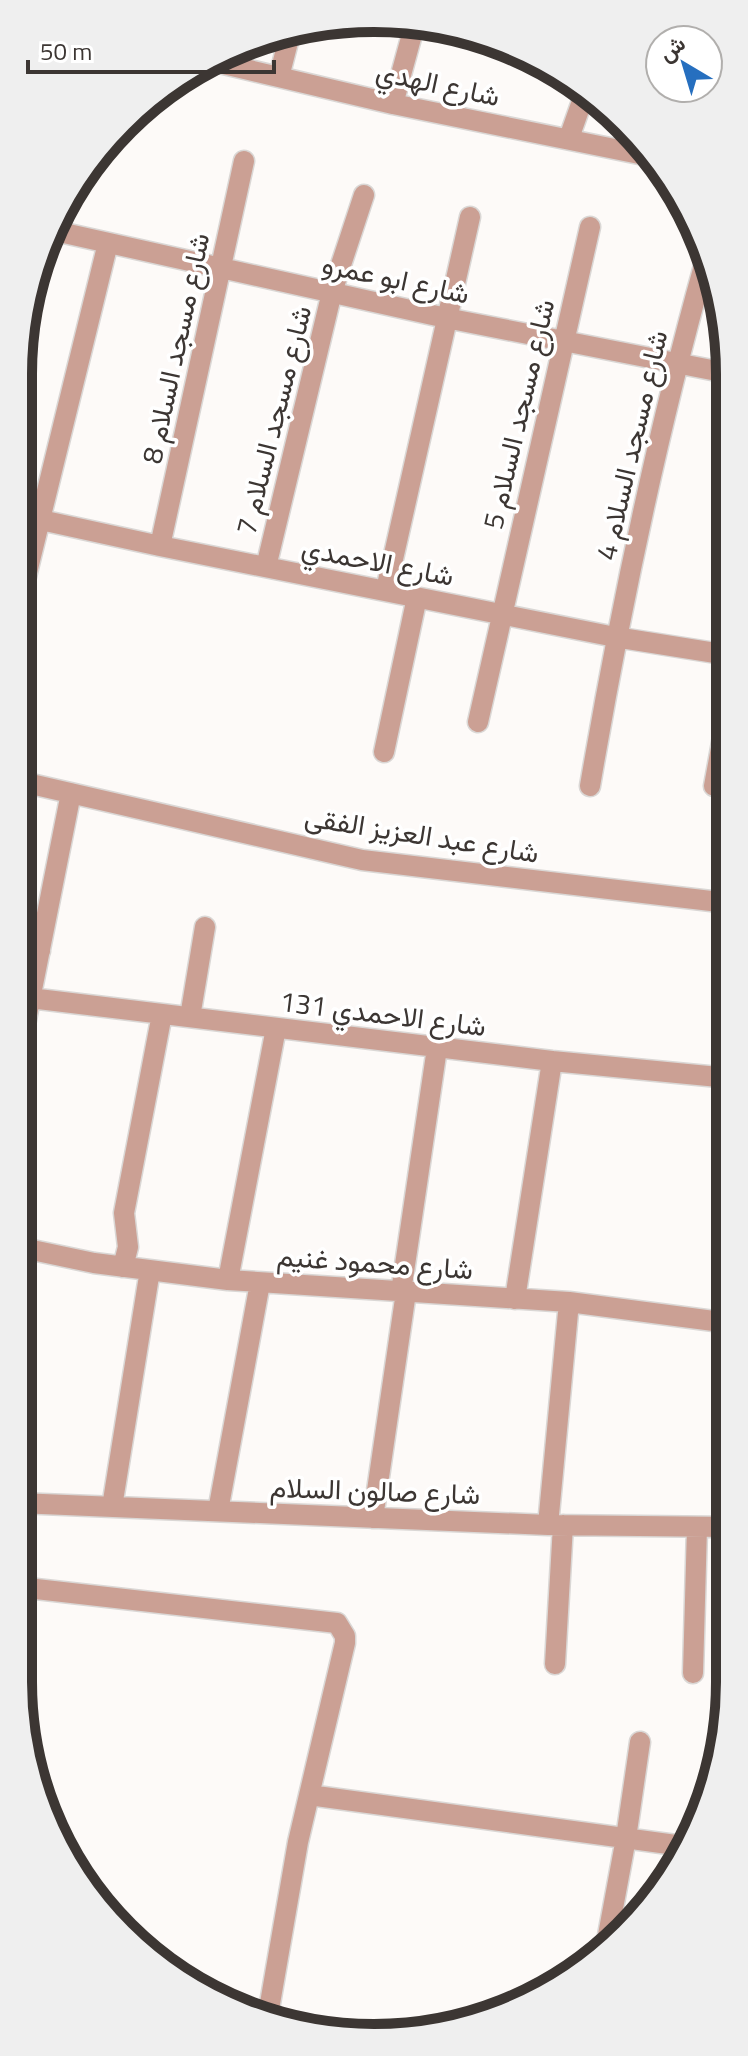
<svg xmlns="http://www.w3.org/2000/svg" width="748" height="2056" font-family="'Titillium Web',Vazirmatn,sans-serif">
  <rect width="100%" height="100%" fill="#fdfaf8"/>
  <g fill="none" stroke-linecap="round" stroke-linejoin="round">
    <defs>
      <path id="street" d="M211,61l182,43 261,53
        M279,77l11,-43
        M393,104l21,-77
        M569,138l17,-48
        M55,231l391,87 281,55
        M18,515l142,31 455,91 113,18
        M160,546l84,-385
        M266,567l66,-275 32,-97
        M386,590l84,-373
        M18,609l90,-366
        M478,722l112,-495
        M384,752l33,-155
        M18,781l344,79 366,43
        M590,786c30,-175 66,-349 114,-520
        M714,786l14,-76
        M18,946l22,5
        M30,998l522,63 177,17
        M190,1017l15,-90
        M18,1060l53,-267
        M18,1247l76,16 134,17 341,22 160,21
        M123,1267l5,-20 -4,-34 38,-199
        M228,1280l48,-252
        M401,1292l36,-244
        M515,1299l37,-238
        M18,1503l530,22 182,2
        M112,1507l38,-237
        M218,1511l42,-228
        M373,1518l33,-226
        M548,1525l21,-223
        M36,1589l301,34 8,13v7l-47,199 -30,173
        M555,1664l8,-139
        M693,1673l4,-146
        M309,1795l374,51
        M606,1946l20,-108 14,-96"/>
    </defs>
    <use href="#street" stroke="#dad7d5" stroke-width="23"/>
    <use href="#street" stroke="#cba094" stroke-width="20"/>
  </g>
  <g text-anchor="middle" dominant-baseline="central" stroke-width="7" stroke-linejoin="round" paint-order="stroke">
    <g font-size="28" fill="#3c3633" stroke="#fff">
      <text transform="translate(438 83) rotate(12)">شارع الهدي</text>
      <text transform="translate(396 278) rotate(12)">شارع ابو عمرو</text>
      <text transform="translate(175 348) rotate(-78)">شارع مسجد السلام 8</text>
      <text transform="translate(518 414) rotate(-77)">شارع مسجد السلام 5</text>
      <text transform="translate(273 420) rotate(-76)">شارع مسجد السلام 7</text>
      <text transform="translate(631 445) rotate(-77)">شارع مسجد السلام 4</text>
      <text transform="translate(378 561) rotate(11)">شارع الاحمدي</text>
      <text transform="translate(422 834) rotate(9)">شارع عبد العزيز الفقى</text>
      <text transform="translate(383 1013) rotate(7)">شارع الاحمدي 131</text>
      <text transform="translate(375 1262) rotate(4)">شارع محمود غنيم</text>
      <text transform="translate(375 1490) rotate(2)">شارع صالون السلام</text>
    </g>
  </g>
  <path d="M0 0H748V2056H0ZM374 32H374A342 342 0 0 1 716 374V1682A342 342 0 0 1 374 2024H374A342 342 0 0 1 32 1682V374A342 342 0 0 1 374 32Z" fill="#efefef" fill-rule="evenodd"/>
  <path fill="none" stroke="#3c3633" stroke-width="10" d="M374 32H374A342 342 0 0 1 716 374V1682A342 342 0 0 1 374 2024H374A342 342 0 0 1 32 1682V374A342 342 0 0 1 374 32Z"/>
  <g transform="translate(684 64) rotate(322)"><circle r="38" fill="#ffffff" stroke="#b1afad" stroke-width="2"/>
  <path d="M0-6L14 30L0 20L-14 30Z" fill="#266fbf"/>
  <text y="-12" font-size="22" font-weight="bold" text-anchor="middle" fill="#3c3633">ش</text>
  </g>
  <path d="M28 60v12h246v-12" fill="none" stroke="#3c3633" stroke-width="4"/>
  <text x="40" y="60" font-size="24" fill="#3c3633" stroke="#ffffff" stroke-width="6" paint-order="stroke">50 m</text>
</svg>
